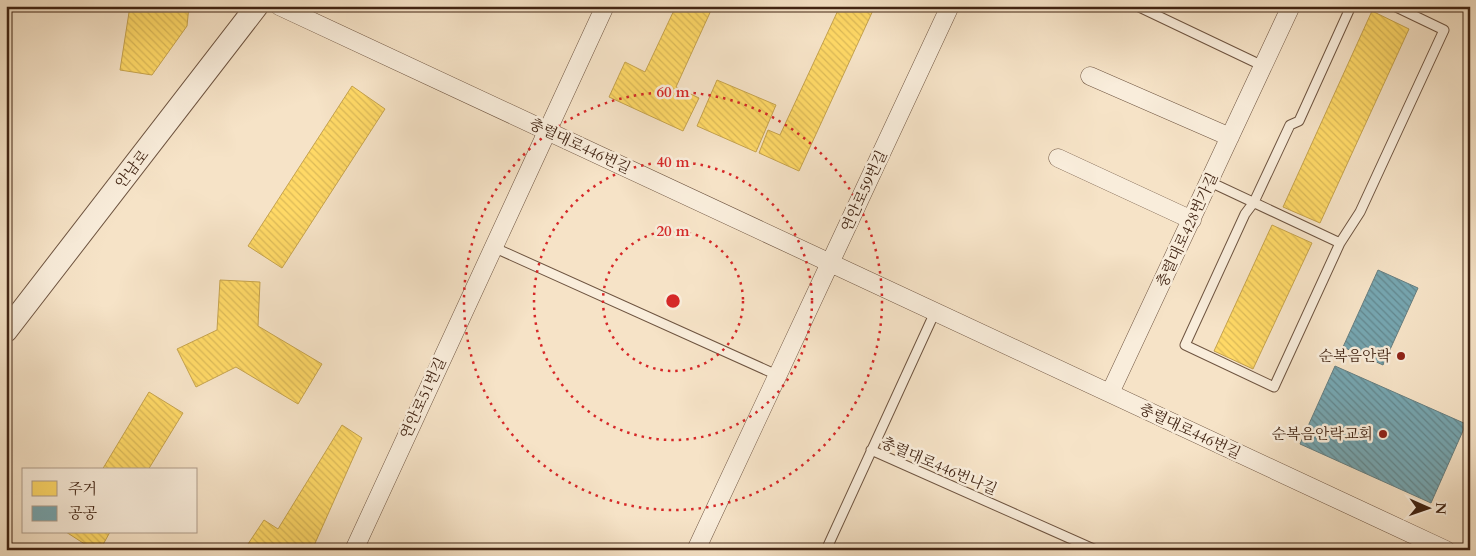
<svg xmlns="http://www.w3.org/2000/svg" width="1476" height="556" font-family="Cardo,'Noto Serif KR',serif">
  <defs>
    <pattern id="homes-back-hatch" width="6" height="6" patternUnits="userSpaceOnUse" patternTransform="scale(1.25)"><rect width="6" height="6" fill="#ffd966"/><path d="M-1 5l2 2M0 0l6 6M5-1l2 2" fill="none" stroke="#dcba58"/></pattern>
    <pattern id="public-back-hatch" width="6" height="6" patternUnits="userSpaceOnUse" patternTransform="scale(1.25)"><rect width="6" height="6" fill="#76a5af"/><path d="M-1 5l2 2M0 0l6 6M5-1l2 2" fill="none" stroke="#62868d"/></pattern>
  </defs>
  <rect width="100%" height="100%" fill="#f6e3c7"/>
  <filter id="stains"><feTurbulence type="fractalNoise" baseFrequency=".004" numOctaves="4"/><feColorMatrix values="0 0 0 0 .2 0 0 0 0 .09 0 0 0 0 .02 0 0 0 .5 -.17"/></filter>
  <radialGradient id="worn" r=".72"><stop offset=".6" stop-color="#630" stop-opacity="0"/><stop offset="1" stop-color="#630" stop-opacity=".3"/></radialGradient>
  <path fill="url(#homes-back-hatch)" stroke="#c6a34d" d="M130,6h59l-2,20 -35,49 -32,-5z
    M676,6h37l-37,81 23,11 -16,33 -74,-34 16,-35 20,10z
    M840,6h35l-76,165 -40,-18 9,-23 12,5z
    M1372,11l37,18 -89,194 -37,-16z
    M717,80l59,25 -20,47 -59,-26z
    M352,86l33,23 -103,159 -34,-22z
    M1272,225l40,18 -59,126 -39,-18z
    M220,280l40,2 -2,44 64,38 -24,40 -62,-37 -40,20 -19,-38 40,-19z
    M149,392l34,21 -35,57h-46z
    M342,425l20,13 -50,112h-68l20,-30 14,9z
    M66,532h44l-10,18h-6z"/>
  <path fill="url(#public-back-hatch)" stroke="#667e80" d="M1378,270l40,18 -35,77 -40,-18z
    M1335,366l131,58 -35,79 -131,-59z"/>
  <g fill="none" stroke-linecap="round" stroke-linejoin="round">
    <defs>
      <path id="service" d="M1137,6l126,60
        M1351,6l-52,115 -9,4 -36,77 -9,12 -60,131 89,42 66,-144 20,-31 84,-182 -50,-24
        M1210,182l130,61
        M493,247l284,128
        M871,450l225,100
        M826,550l109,-238"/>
      <path id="minor" d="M279,6l1167,544
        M1090,76l140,61
        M1058,158l134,62
        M1110,393l181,-387
        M354,550l251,-544
        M696,550l254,-544"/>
      <path id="tertiary" d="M6,331l251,-325"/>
    </defs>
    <use href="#service" stroke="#6e5440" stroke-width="11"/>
    <use href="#minor" stroke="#6e5440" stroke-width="19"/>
    <use href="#tertiary" stroke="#6e5440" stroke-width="24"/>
    <use href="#service" stroke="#f9eddb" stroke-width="9"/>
    <use href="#minor" stroke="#f9eddb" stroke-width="18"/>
    <use href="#tertiary" stroke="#f9eddb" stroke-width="22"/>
  </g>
  <g fill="none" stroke="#d62828" stroke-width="2.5" stroke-dasharray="2.5 5">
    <circle cx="673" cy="301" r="70"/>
    <circle cx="673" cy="301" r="139"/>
    <circle cx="673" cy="301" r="209"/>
  </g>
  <g fill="#8f2418" stroke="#f9eddb" stroke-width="2">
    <circle cx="1401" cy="356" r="5"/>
    <circle cx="1383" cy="434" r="5"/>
  </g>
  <g text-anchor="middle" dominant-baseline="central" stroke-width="5" stroke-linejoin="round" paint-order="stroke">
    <g font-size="15" fill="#412413" stroke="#f9eddb">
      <text transform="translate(580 146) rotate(25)">충렬대로446번길</text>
      <text transform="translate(132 169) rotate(-52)">안남로</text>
      <text transform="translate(864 191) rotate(-65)">연안로59번길</text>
      <text transform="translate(1187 230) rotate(-65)">충렬대로428번가길</text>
      <text transform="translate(423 398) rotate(-65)">연안로51번길</text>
      <text transform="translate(1190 431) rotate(25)">충렬대로446번길</text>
      <text transform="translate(939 466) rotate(23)">충렬대로446번나길</text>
    </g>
    <g font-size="15" fill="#412413" stroke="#f9eddb" text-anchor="end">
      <text x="1391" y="356">순복음안락</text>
      <text x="1373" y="434">순복음안락교회</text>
    </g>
  </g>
  <circle cx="673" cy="301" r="8" fill="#d62828" stroke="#f9eddb" stroke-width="2.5"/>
  <g font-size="15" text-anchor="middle" font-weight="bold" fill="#d62828" stroke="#f9eddb" stroke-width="5" stroke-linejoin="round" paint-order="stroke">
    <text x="673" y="97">60 m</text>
    <text x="673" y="167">40 m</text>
    <text x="673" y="236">20 m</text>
  </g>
  <rect width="1476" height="556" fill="none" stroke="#f6e3c7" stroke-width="25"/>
  <rect x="8" y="8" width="1461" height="541" fill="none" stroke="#412413" stroke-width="2.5"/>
  <rect x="12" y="12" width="1451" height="531" fill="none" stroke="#412413"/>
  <rect x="22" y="468" width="175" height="65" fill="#f9eddb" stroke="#af9d8b"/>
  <rect x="32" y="481" width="25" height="15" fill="#ffd966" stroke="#af9d8b"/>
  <text x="68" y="494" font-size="15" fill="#412413">주거</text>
  <rect x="32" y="506" width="25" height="15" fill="#76a5af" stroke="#af9d8b"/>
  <text x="68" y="518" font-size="15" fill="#412413">공공</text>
  <g transform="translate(1428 508) rotate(92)" stroke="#f9eddb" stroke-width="4" paint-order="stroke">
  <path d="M0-4L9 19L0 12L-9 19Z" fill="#412413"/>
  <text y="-8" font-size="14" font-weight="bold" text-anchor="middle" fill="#412413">N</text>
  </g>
  <rect width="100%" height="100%" filter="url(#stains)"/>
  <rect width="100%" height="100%" fill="url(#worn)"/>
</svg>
